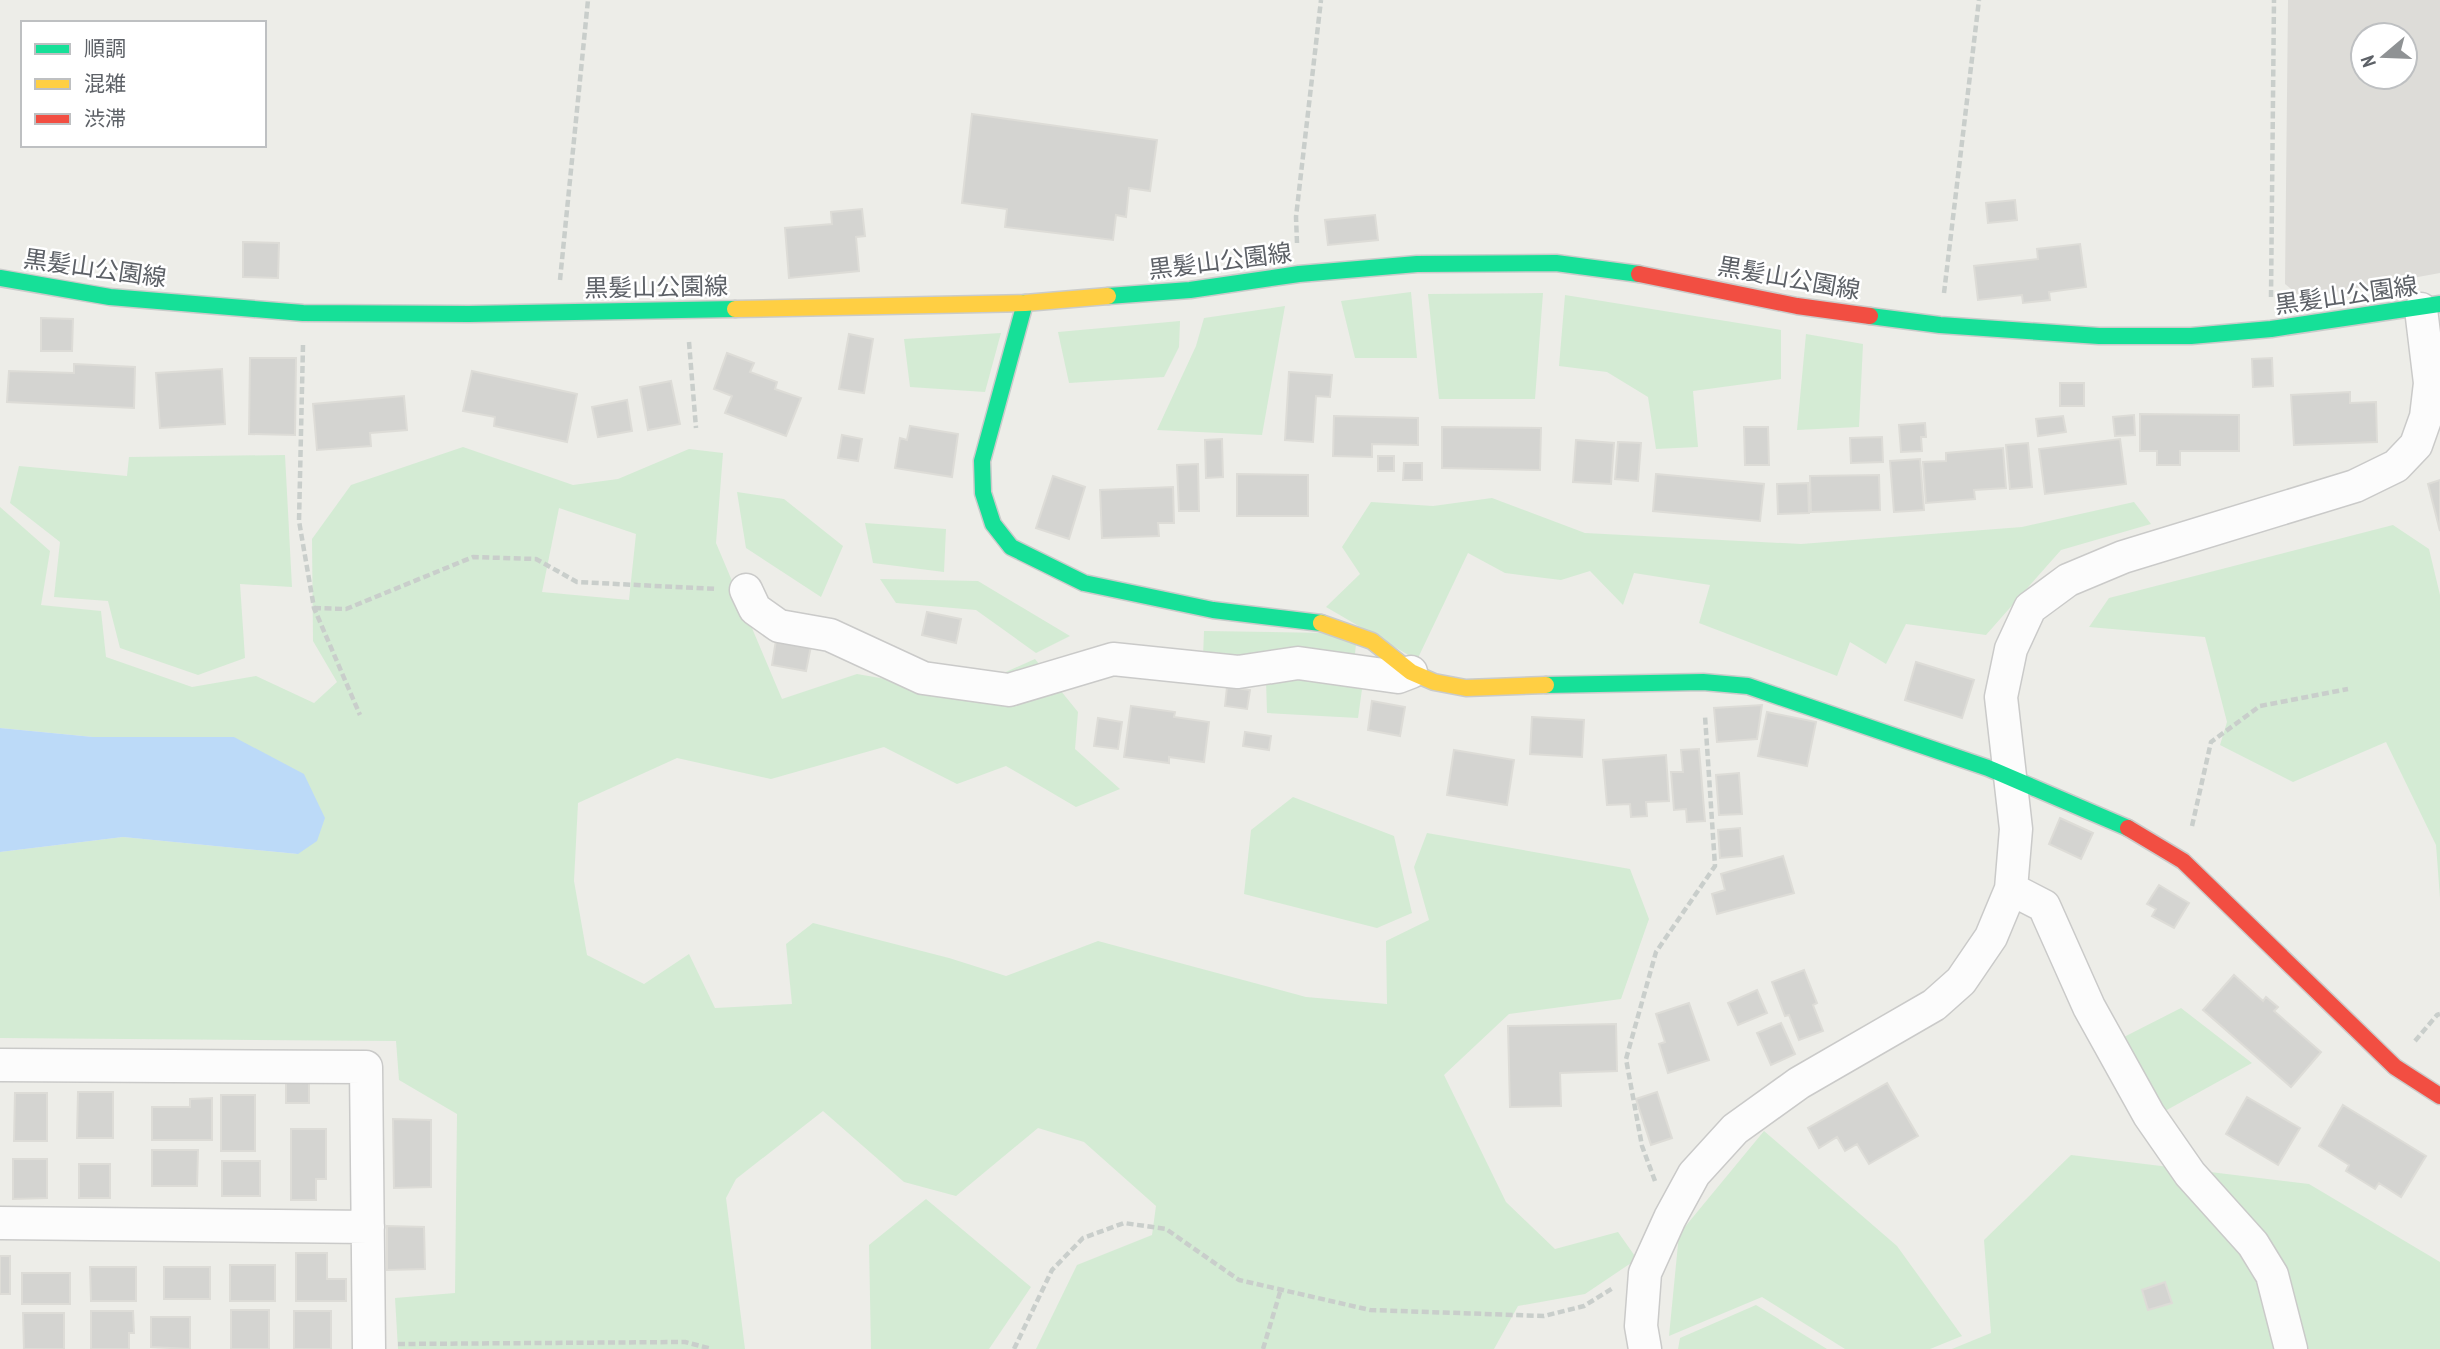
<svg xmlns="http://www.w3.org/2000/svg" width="2440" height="1349" font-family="'PT Sans Narrow','Noto Sans JP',sans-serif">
  <rect width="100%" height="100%" fill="#edede8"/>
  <path fill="#dddcd8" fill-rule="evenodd" d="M2288,0h152v273l-138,25 -17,-14zM2363,35h42v42h-42z"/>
  <path fill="#d4ebd4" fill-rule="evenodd" d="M1411,292l6,66h-62l-14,-57z
    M1543,293l-8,106h-96l-11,-105z
    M1565,295l216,35v49l-88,12 5,56 -42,2 -8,-52 -41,-25 -48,-6z
    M1285,306l-23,129 -105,-5 39,-84 8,-28z
    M1180,321l-1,26 -15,30 -95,6 -11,-51z
    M1001,333l-16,59 -75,-5 -6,-48z
    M1806,334l57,10 -4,83 -62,3z
    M463,447l110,38 45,-6 71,-30 34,4 -7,90 66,156 75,-25 104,18 74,-33 43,53 -3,37 45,40 -44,18 -70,-41 -49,18 -73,-37 -113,32 -94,-21 -99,45 -4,78 13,74 57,29 45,-30 26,54 77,-4 -6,-60 27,-21 136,35 57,18 92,-35 208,56 81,7 -1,-63 43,-21 -15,-53 13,-34 203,36 19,50 -28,80 -112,15 -65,61 62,127 49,47 63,-17 19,27 -52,35 -67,12 -24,43h-458l41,-84 75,-30 4,-29 -72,-64 -46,-14 -82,68 -52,-14 -81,-71 -87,68 -10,19 19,151h-347l-3,-51 60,-5 2,-179 -58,-34 -3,-39 -396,-3v-186l123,-15 175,17 -205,-117 -93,-9v-221l50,44 -9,54 60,6 5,46 86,30 64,-11 58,27 23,-21 -24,-41 -1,-102 39,-54zM559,508l77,26 -7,66 -87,-8z
    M285,455l7,132 -52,-3 5,74 -47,17 -78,-27 -12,-47 -54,-4 6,-55 -50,-39 9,-37 108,10 2,-19z
    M737,492l47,7 59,47 -22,51 -75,-49z
    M1492,498l93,35 216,11 221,-17 112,-25 17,22 -90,26 -75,85 -80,-11 -20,40 -36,-22 -13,34 -138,-53 11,-38 -76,-12 -11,32 -33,-34 -29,9 -56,-7 -37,-20 -51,107 -91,-53 34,-33 -18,-27 29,-45 62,4z
    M865,523l81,6 -2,43 -71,-9z
    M2393,525l36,24 11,46v303l-4,-53 -50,-103 -93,40 -73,-37 7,-23 -22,-85 -116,-10 20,-29z
    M880,579l98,2 92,55 -34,17 -60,-43 -80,-7z
    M1204,631l122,2 30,11 -2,19 -57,-12 -94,6z
    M1296,674l67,8 -5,36 -91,-5 -1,-33z
    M1293,797l101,39 18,77 -35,15 -133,-34 7,-64z
    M2181,1008l71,55 -87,48 -41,-74z
    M1764,1131l133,115 65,90 -32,13h-85l-83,-52 -93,39 10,-102z
    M2071,1155l238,29 131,78v87h-488l39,-16 -7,-93z
    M926,1199l105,88 -42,62h-118l-2,-104z
    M1756,1305l71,44h-149l2,-11z"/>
  <path fill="#bcdaf8" d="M0,728l93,9h141l70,37 21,44 -8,23 -19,13 -175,-17 -123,15z"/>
  <path fill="#d4d4d1" stroke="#dddcd7" stroke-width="2" d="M972,114l185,26 -7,51 -21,-3 -3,29 -10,-2 -3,25 -108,-13 2,-18 -45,-6z
    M2015,200l2,20 -29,3 -2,-20z
    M862,209l3,27 -9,1 3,34 -70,7 -4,-50 47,-4 -1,-12z
    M1375,215l3,25 -50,5 -3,-25z
    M243,242l36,1 -1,35 -35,-1z
    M2080,244l6,43 -37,5 1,8 -27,3 -1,-8 -44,5 -4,-34 64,-7 -1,-10z
    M41,318l32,1 -1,32h-31z
    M849,334l24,5 -9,54 -25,-4z
    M727,353l27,10 -4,9 27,10 -2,7 26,9 -15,38 -61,-23 7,-17 -18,-7z
    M250,358h46l-1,77 -46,-1z
    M2272,358l1,28 -20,1 -1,-28z
    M74,364l61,3 -1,41 -127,-6 2,-31 65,2z
    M222,369l3,55 -65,4 -4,-55z
    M472,371l105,23 -10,48 -73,-16 1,-9 -32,-6z
    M1289,372l43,3 -2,22 -14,-1 -3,46 -28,-2z
    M671,381l9,43 -32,6 -8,-43z
    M2060,383h24v23h-24z
    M2350,392v11l26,-1 1,40 -83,3 -3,-50z
    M404,396l3,34 -37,3 1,13 -54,4 -4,-46z
    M627,400l5,31 -34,6 -6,-30z
    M2140,414l99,1v36h-59v14h-23v-14h-17z
    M2134,415l1,20 -20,1 -2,-19z
    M1334,416l84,2v27l-46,-1v13l-39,-1z
    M2063,416l3,16 -28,4 -2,-17z
    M1925,423l1,14h-5l1,14 -21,1 -2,-27z
    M910,426l48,8 -6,43 -57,-9 5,-30 7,2z
    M1442,427l99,1 -1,42 -98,-2z
    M1744,427h24l1,38h-24z
    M842,435l20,4 -4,22 -20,-3z
    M1882,437l1,25 -32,1 -1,-25z
    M1222,439l1,38 -17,1 -1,-38z
    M2120,439l6,45 -81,10 -6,-45z
    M1576,440l38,3 -3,41 -38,-2z
    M1618,442l23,1 -3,38 -23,-2z
    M2028,443l4,44 -22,2 -4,-44z
    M2003,448l3,40 -32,2 1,9 -49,4 -3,-41 23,-1v-8z
    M1378,456h16v15h-16z
    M1920,459l4,51 -30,2 -4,-51z
    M1404,463h18v17h-19z
    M1198,464l1,47h-20l-2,-46z
    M1237,474l71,1v41h-71z
    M1656,474l108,10 -4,37 -107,-10z
    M1879,475l1,35 -69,2 -1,-36z
    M1053,476l32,11 -16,52 -33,-11z
    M2440,480v51l-12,-47z
    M1808,483l1,30 -31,1 -1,-30z
    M1173,487l1,36h-16l1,13 -57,2 -2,-48z
    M927,612l34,7 -5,24 -34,-8z
    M776,640l35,6 -5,25 -34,-6z
    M1916,662l58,18 -12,38 -57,-18z
    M1227,687l23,3 -3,19 -22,-3z
    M1372,701l33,6 -5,29 -32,-6z
    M1762,705l-5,34 -40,3 -3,-34z
    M1131,706l44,6 -1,5 35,5 -5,40 -35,-5v6l-45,-6z
    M1767,712l49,10 -9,44 -49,-10z
    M1532,717l52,3 -2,37 -52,-3z
    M1098,718l24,4 -4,27 -24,-3z
    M1245,732l26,4 -2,14 -26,-4z
    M1699,749l6,72 -18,1 -1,-13 -12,1 -3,-38h12l-2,-22z
    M1454,750l60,10 -7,45 -60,-10z
    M1666,755l3,46 -23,1 1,14 -16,1 -1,-13 -23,1 -4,-45z
    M1739,773l3,41 -23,1 -3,-40z
    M2060,818l33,15 -12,26 -32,-15z
    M1740,828l2,28 -22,2 -2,-28z
    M1783,856l11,37 -77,21 -5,-20 13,-4 -4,-16z
    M2159,885l30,18 -15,25 -22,-12 4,-7 -9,-5z
    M1804,970l13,33 -4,2 10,26 -24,9 -10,-25 -4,1 -13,-34z
    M2234,975l29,26 3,-4 12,10 -4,4 47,41 -30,35 -88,-77z
    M1757,990l10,23 -29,12 -10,-22z
    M1689,1003l20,57 -41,13 -9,-29 6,-2 -9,-28z
    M1781,1023l14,31 -24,11 -14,-32z
    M1616,1024l1,47 -57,2 1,33 -51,1 -2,-81z
    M286,1082h23v21h-23z
    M1887,1083l31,53 -49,28 -12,-20 -12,7 -8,-14 -18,11 -11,-20z
    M78,1092h35v46h-36z
    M1657,1092l15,46 -21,7 -15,-46z
    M15,1093h32v48h-33z
    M221,1095h34v56h-34z
    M2247,1097l53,31 -22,37 -52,-31z
    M212,1098v42h-60v-33h38v-8z
    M2343,1105l83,51 -25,41 -22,-14 -4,6 -29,-18 3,-6 -30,-19z
    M393,1119l38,1v67l-37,1z
    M291,1129h35v50h-10v21h-25z
    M152,1150h46l-1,36h-45z
    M13,1159h34v39l-34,1z
    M222,1161h38v35h-38z
    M79,1164h31v34h-31z
    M387,1226l37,1 1,42 -38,1z
    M296,1253h31v26h19v22h-50z
    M0,1256h10v38h-10z
    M230,1265h45v36h-45z
    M90,1267h46v34h-45z
    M164,1267h46v32h-46z
    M22,1273h48v31h-48z
    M2165,1282l7,21 -24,7 -6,-20z
    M231,1310h38v39h-38z
    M91,1311h42l1,22h-5v16h-38z
    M294,1311h37v38h-37z
    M23,1313h41v36h-40z
    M151,1317h39v32l-39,-2z"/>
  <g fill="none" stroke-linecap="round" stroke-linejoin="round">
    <defs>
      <path id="street" d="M746,590l9,19 24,17 51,9 93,43 86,12 104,-31 125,13 60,-9 100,14 13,-5
        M2011,889l33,17 45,101 60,108 41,59 63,70 19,31 19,74
        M0,1065l366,2 3,282
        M0,1223l368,4
        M1645,1349l-4,-23 4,-53 25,-55 24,-44 41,-45 64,-46 135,-78 27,-24 30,-44 20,-48 5,-60 -15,-132 10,-48 19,-41 38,-28 55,-23 232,-71 41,-20 20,-21 10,-28 4,-34 -9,-74"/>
      <path id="fast" d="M0,278l110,19 193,16 166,1 266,-5
        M1108,296l82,-6 109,-16 118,-10 139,-1 83,11
        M1025,303l-43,158 1,32 10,31 18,23 73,36 129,27 108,13
        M1870,316l70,9 159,11h92l80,-7 169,-25
        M1546,685l157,-3 45,4 240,82 140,60"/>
      <path id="slow" d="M735,309l290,-6 83,-7
        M1321,623l51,18 39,31 23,10 32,6 80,-3"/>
      <path id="jam" d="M1639,274l158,32 73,10
        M2128,828l55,33 212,206 45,29"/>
    </defs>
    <use href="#street" stroke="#cacac9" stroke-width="35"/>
    <use href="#fast" stroke="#cacbca" stroke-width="19"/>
    <use href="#slow" stroke="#cacbca" stroke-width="19"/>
    <use href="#jam" stroke="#cacbca" stroke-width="19"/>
    <path stroke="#c9cecb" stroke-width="4.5" stroke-dasharray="7 3.5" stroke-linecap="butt" d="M1297,243l-1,-26 25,-217
      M560,280l28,-280
      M1944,293l35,-293
      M2271,297l3,-297
      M689,342l7,86
      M303,345l-4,176 15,87 46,107
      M314,608l32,1 127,-52 63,2 41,23 140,7
      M2192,826l19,-84 49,-36 88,-17
      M2415,1041l22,-26 3,-1
      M1655,1181l-13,-35 -16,-87 30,-107 59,-86 -10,-150
      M398,1344l287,-2 27,7
      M1014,1349l38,-79 31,-32 41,-15 42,6 73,51 131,30 174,6 40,-10 29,-18
      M1263,1349l18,-60"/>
    <use href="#street" stroke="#fcfcfc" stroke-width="32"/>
    <use href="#fast" stroke="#16e098" stroke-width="16"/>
    <use href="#slow" stroke="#ffcf43" stroke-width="16"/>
    <use href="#jam" stroke="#f24e42" stroke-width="16"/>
  </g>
  <g text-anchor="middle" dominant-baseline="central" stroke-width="5" stroke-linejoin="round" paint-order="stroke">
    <g font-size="24" fill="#5d6167" stroke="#fff">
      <text transform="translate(1220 261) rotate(-7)">黒髪山公園線</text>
      <text transform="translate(95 268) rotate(8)">黒髪山公園線</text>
      <text transform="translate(1789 278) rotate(10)">黒髪山公園線</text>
      <text transform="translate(656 287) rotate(-1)">黒髪山公園線</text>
      <text transform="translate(2346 295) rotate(-8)">黒髪山公園線</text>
    </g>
  </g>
  <rect x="21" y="21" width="245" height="126" fill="#ffffff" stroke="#bec0c2" stroke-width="2"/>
  <rect x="35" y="44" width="35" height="10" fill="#16e098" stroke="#bec0c2" stroke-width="2"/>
  <text x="84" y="56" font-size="21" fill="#5d6167">順調</text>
  <rect x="35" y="79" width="35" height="10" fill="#ffcf43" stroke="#bec0c2" stroke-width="2"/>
  <text x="84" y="91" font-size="21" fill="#5d6167">混雑</text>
  <rect x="35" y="114" width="35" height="10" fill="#f24e42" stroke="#bec0c2" stroke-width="2"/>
  <text x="84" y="126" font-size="21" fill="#5d6167">渋滞</text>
  <g transform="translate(2384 56) rotate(251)"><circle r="33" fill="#ffffff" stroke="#bec0c2" stroke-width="2"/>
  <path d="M0-5L12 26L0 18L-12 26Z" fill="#8f9294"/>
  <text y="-10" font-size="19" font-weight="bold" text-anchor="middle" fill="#5d6167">N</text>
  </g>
</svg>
